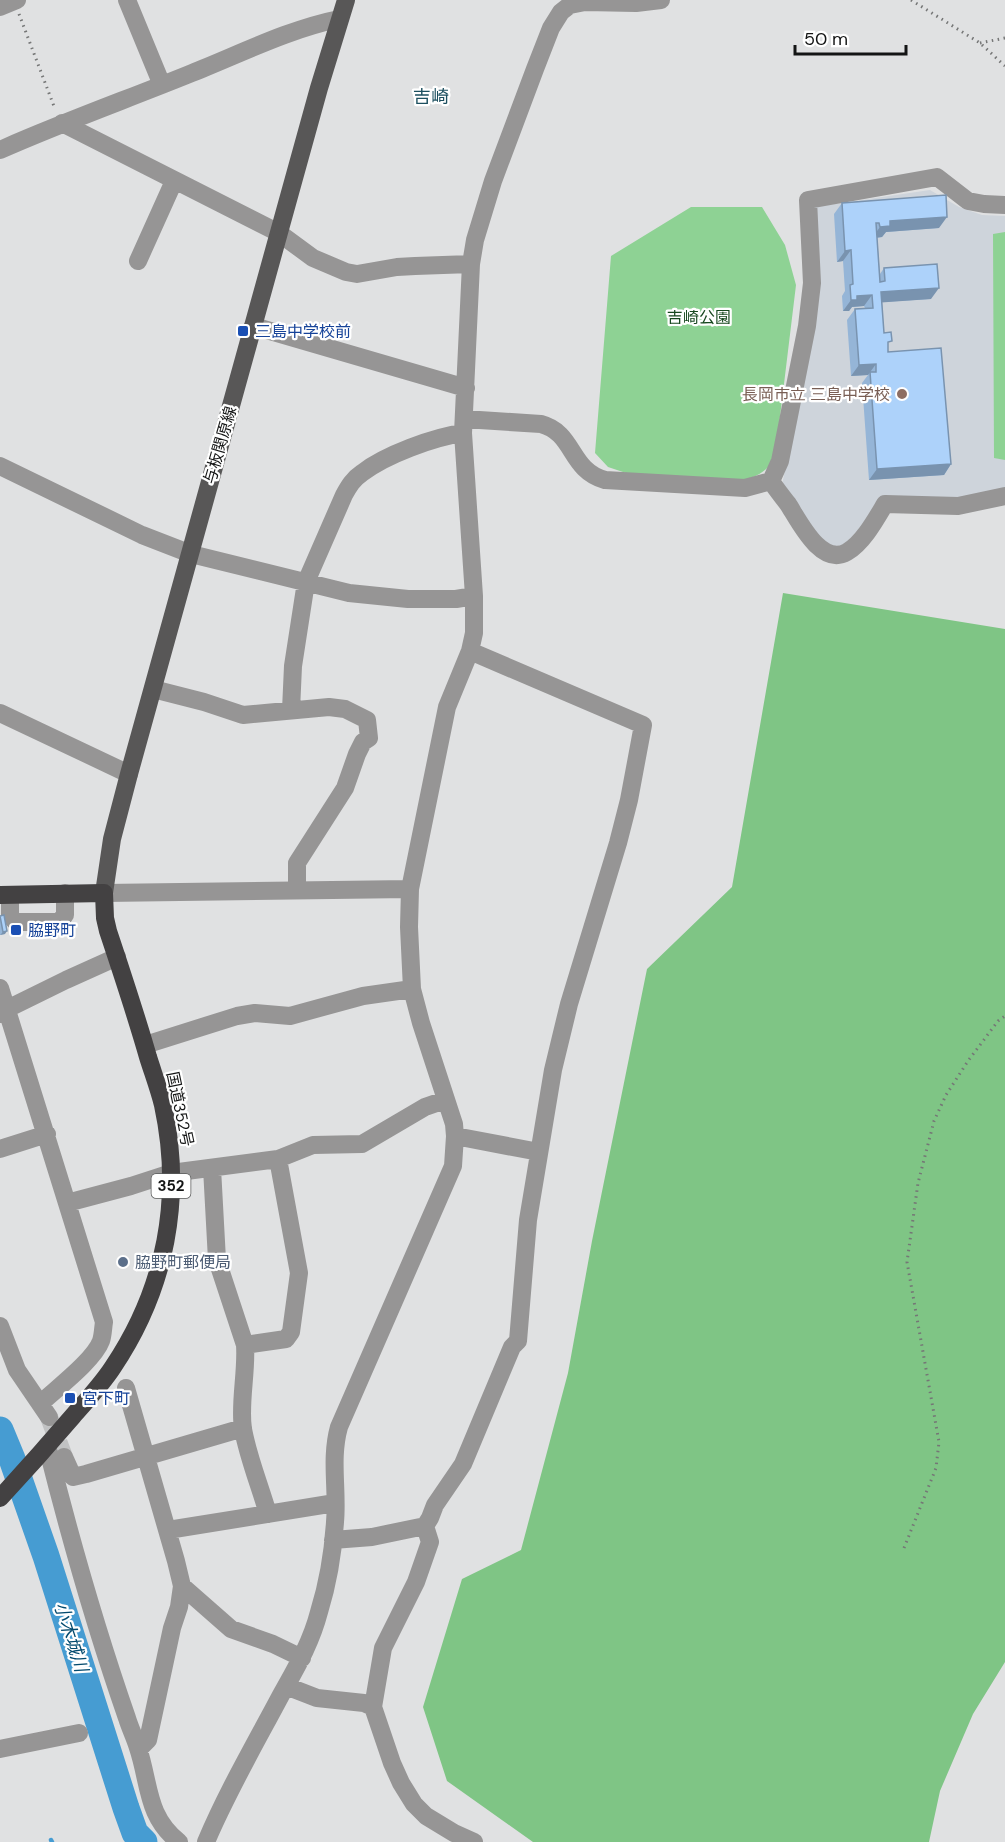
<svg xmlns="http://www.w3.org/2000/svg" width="1005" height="1842" font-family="'DM Sans','Noto Sans JP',sans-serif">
  <rect width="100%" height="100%" fill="#e0e1e2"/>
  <path fill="#ced4db" d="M930,190l29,17 23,8 23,1v272l-45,14 -79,-4 -10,19 -31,32 -17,-4 -41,-60 36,-182 -4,-96z"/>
  <path fill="#8ed294" d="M691,207h71l23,38 11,40 -21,173c-8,13 -18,19 -32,22l-111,-5 -24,-8 -13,-14 16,-197z
    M1005,232v228l-11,-2 -1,-224z"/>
  <path fill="#7fc585" d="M783,593l222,36v1033l-32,52 -33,77 -11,51h-396l-86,-61 -24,-74 39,-128 59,-29 47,-177 24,-132 55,-272 85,-82z"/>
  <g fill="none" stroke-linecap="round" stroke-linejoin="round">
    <path stroke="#469cd2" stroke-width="4.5" d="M51,1840l1,2"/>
    <path stroke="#469cd2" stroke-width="27" d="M0,1430l12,29 34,97 80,252 9,25 9,9"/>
    <path stroke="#c1c2c3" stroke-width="18" stroke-dasharray="18 9" stroke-linecap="butt" d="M49,1417l15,40"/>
    <path stroke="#757676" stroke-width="3" stroke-dasharray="1.5 4.5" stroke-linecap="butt" d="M911,0l69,43 25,23
      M19,14l36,95
      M980,43l25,-5
      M904,1548l32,-80 3,-26 -32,-180 11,-79 16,-62 12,-26 22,-34 30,-40 7,-5"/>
    <path stroke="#969595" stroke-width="18" d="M127,0l35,85
      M0,7l17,-7
      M62,123l217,110 34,25 33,14 11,2 40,-7 18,-1 56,-2
      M0,150c63,-28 128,-51 192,-77 48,-19 97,-44 147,-54
      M138,261l36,-80
      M253,326l213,62
      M464,419l77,5c34,9 28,46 64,56l140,8 26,-7 9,-20 27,-135 5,-43 -4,-83 129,-23 31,24 16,3 21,1
      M0,466l142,69 49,19 158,39 59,6h48l18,-3
      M771,481c5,8 11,15 17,23 11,17 33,63 59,48 16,-9 29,-33 38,-48l73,2 47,-10
      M153,689l51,13 39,13 86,-8 16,2 22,11 2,18 -6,4 -6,12 -12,34 -48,75v27
      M291,710l2,-44 13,-84 38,-87c5,-9 9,-16 18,-22 23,-18 72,-36 101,-40
      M0,713l129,61
      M104,893l306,-4
      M10,895v21l6,6h43l6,-7v-22
      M0,988l104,334c-1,6 -1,13 -3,19 -7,19 -44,47 -60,62
      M0,1014l7,-5 59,-29 51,-23
      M145,1045l92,-29 18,-3 35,3 73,-20 49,-7
      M455,1136l84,16
      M0,1149l47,-15
      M278,1159l35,-14 49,-1 63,-37 20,-7
      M212,1168l5,92 28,85
      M67,1203l64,-17 40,-13 107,-14 21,114 -8,59 -5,7 -41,6c2,27 -6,59 -2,84 5,28 17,57 25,85
      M0,1326l17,44 32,47
      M126,1388l50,173 6,25 -3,21 -7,21 -24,112 -9,9
      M47,1446c23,92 49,183 80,272 3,10 8,20 11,30 12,36 8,68 41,94
      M64,1457l9,20 13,-3 157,-46
      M425,1526l5,16 -14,40 -33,66 -10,59 19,56 9,20 13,21 12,12 28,17 20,9
      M168,1530l167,-27
      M333,1540l39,-3 53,-11 5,-8 5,-13 28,-41 49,-117 6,-6 10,-121 25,-150 16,-66 49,-161 11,-43 14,-75 -173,-74
      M182,1586l49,43 42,15 29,14
      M286,1686l31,12 47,5 9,4
      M0,1749l79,-16
      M206,1842c21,-50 49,-98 75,-147 15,-27 30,-52 38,-83 9,-29 14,-59 16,-90 3,-32 -5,-63 4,-95l114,-261 2,-30 -1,-12 -33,-101 -9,-34 -3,-62 1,-38 37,-182 23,-56 4,-18v-37l-11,-163 8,-169 4,-24 18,-59 42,-112 16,-41 10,-16 9,-7 15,-3 51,1 25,-3"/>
    <path stroke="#585757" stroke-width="18" d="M104,893l8,-54 17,-65 190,-686 27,-88"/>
    <path stroke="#434142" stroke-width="18" d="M0,895l104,-2 1,25 3,13c14,42 28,84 40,126 5,16 11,32 15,48 20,93 3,183 -50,262 -11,17 -26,33 -40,49 -24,28 -48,55 -73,82"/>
  </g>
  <path fill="#95b5d7" d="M842,203l97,25 -53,4 -4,5 -5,1 3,36 4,-6 47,31 -49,3 2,31 4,19 63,112 -7,11 -75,5 -7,-97 6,-8 -17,1 -4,-56 8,-11 10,-1 -1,-2 -12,1 -3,4h-6l-1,-15 3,-5 -2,-30 -6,1 -3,-48z
    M0,916l5,18 -5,1z"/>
  <path fill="#7993af" d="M947,217l-8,11 -53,4 -4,5 -10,1 8,-11 10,-6z
    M851,250l-8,11 -6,1 8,-11z
    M939,288l-8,11 -57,4 7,-11z
    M872,295l-8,11 -12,1 -3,4h-6l8,-11 6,-4z
    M876,364l-8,11 -17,1 8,-11z
    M951,464l-7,11 -75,5 8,-11z
    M7,931l-2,3 -5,1 3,-3z"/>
  <path fill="#add2fa" stroke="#7993af" stroke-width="1.5" d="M946,195l1,22 -57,4v5l-10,1 -1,-4h-3l4,59 5,-1 -1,-13 53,-4 2,24 -58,4 3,41 7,-1 1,9 -4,1v10l53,-4 10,116 -74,5 -7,-97h6v-8l-17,1 -4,-56 18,-1 -1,-13 -15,1v4h-6l-1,-15 3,-1 -2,-34 -6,1 -3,-48z
    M4,915l3,16 -4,1 -3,-16z"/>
  <g fill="#1a4fb4" stroke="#fff" stroke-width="2">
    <rect x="237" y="325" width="12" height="12" rx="3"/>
    <rect x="10" y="924" width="12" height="12" rx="3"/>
    <rect x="64" y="1392" width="12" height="12" rx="3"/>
  </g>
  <circle fill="#8d6e63" stroke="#fff" stroke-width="2" cx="902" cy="394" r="6"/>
  <circle fill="#5c6f8a" stroke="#fff" stroke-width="2" cx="123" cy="1262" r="6"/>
  <g text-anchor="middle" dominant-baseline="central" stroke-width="4.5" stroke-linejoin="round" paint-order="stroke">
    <rect fill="#fff" stroke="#5a5b5b" stroke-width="1.5" x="151.5" y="1174" width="39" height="24" rx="4.5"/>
    <g font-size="15" font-weight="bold" fill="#141515">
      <text x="171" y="1186">352</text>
    </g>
    <g font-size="16" fill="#17481f" stroke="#fff">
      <text x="699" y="317">吉崎公園</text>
    </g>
    <g font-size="16" fill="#164399" stroke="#fff" text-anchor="start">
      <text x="255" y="331">三島中学校前</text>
      <text x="28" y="930">脇野町</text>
      <text x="82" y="1398">宮下町</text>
    </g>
    <g font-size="16" fill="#785e54" stroke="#fff" text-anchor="end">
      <text x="890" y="394">長岡市立 三島中学校</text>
    </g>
    <g font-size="16" fill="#141515" stroke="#fff">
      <text transform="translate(220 445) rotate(-74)">与板関原線</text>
      <text transform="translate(180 1109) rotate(78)">国道352号</text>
    </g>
    <g font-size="16" fill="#4e5e75" stroke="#fff" text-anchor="start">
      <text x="135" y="1262">脇野町郵便局</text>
    </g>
    <g font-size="18" fill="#1c4f5f" stroke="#fff">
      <text x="431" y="97">吉崎</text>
    </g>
    <g font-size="18" font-style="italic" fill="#034a6e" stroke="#fff">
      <text transform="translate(71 1637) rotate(72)">小木城川</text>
    </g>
  </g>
  <path d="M795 45v9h111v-9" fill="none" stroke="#141515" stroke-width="3"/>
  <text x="804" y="45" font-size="18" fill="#141515" stroke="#ffffff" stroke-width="4.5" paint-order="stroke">50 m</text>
</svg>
